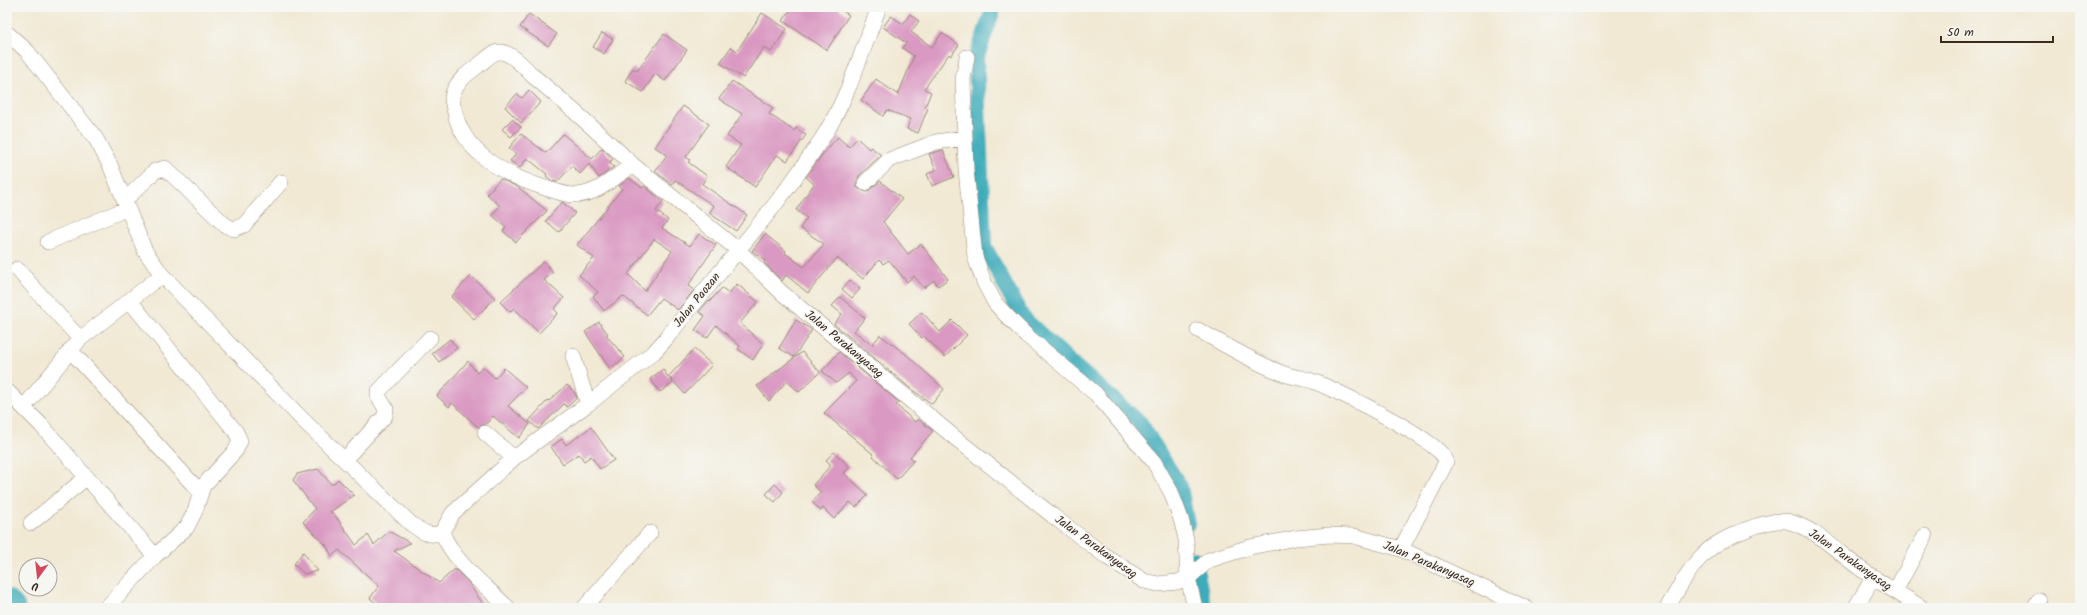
<svg xmlns="http://www.w3.org/2000/svg" width="2087" height="615" font-family="Kalam,sans-serif">
  <rect width="100%" height="100%" fill="#f6f6f2"/>
  <filter id="ink" filterUnits="userSpaceOnUse"><feTurbulence type="fractalNoise" baseFrequency=".025" numOctaves="2"/><feDisplacementMap in="SourceGraphic" scale="8" xChannelSelector="R" yChannelSelector="G"/><feConvolveMatrix kernelMatrix="1 2 1 2 8 2 1 2 1" color-interpolation-filters="sRGB"/></filter>
  <filter id="wash" filterUnits="userSpaceOnUse"><feTurbulence type="fractalNoise" baseFrequency=".012" numOctaves="4" result="noise"/><feDisplacementMap in="SourceGraphic" scale="16" xChannelSelector="R" yChannelSelector="G"/><feGaussianBlur stdDeviation="0.9" result="paint"/><feColorMatrix in="noise" values="0 0 0 0 0 0 0 0 0 0 0 0 0 0 0 0 0 1.4 0 .05"/><feComposite in="paint" operator="in"/></filter>
  <g filter="url(#wash)">
    <rect width="100%" height="100%" fill="#f1e9d4"/>
    <g fill="none" stroke-linecap="round" stroke-linejoin="round">
      <path stroke="#3cabba" stroke-width="16" d="M994,7l-18,52 8,187 38,71 51,48 67,58 40,64 7,37
        M1194,559l10,49"/>
      <path stroke="#3cabba" stroke-width="27" d="M7,603l5,5"/>
    </g>
    <g id="blocks">
      <path fill="#da99c2" fill-rule="evenodd" d="M792,7h44l13,8 -22,35 -44,-29z
        M762,13l25,16 -16,23 -7,-5 -21,31 -23,-15 11,-16 6,4z
        M529,14l28,20 -9,12 -28,-19z
        M910,14l9,7 -8,11 21,15 10,-14 17,12 -8,11 -2,-2 -25,35 7,3 -6,15 3,1 -10,25 -11,-4 3,-10 -23,-9 -4,6 -22,-16 15,-21 22,16 16,-39 -12,-8 4,-5 -23,-16 8,-11 12,8z
        M602,33l11,6 -9,15 -11,-7z
        M664,34l23,16 -22,31 -10,-7 -12,18 -18,-11 8,-13 4,3z
        M732,81l41,27 -4,6 25,17 2,-3 10,7 -19,26 -10,-6 -22,32 -29,-20 15,-22 -14,-9 15,-22 -23,-15z
        M529,90l12,12 -20,21 -16,-16 12,-13 5,4z
        M683,106l26,18 -23,33 4,3 -2,2 19,14 -5,8 45,31 -11,16 -27,-18 5,-7 -39,-26 -3,5 -17,-14 12,-16 -12,-8z
        M512,119l9,8 -10,10 -9,-8z
        M521,134l25,19 17,-19 29,25 10,-11 11,11 -4,4 5,4 -15,11 -10,-14 -9,10 -8,-8 -15,16 -5,-1 -6,-5 1,-2 -20,-16 -7,10 -10,-7 6,-7 -7,-6z
        M838,137l11,10 8,-9 12,11 2,-2 10,8 -22,21 -3,10 3,3 8,3 13,-11 22,18 -19,23 25,32 13,-10 27,35 -10,7 -4,-6 -10,8 -10,-12 -7,6 -18,-22 -6,4 -4,-4 -16,19 -26,-21 -29,35 -22,-18 -4,6 -18,-18 1,-2 -13,-10 13,-17 21,17 -1,2 19,14 20,-23 -24,-16 7,-10 -11,-8 18,-26 -8,-7 16,-22z
        M943,150l11,27 -22,9 -5,-12 9,-4 -7,-16z
        M629,178l13,10 2,-2 19,15 -7,10 12,9 -6,8 28,18 9,-12 17,11 -28,41 6,4 -16,20 -17,-12 -14,17 -24,-19 -19,15 -11,-15 5,-4 -19,-17 15,-17 -17,-13 45,-56 -3,-3zM654,239l18,12 -27,40 -17,-17z
        M500,179l18,8 29,24 -31,31 -13,-11 3,-4 -14,-12 8,-9 -13,-12z
        M562,202l13,11 -16,19 -13,-11z
        M544,261l9,11 -9,8 20,18 -10,11 4,4 -19,20 -25,-25 -4,4 -10,-10z
        M471,276l24,22 -21,21 -23,-22z
        M850,280l10,9 -8,9 -10,-9z
        M737,284l21,18 -18,21 23,21 -10,16 -15,-11 2,-3 -24,-21 -9,13 -12,-8 10,-14 -6,-4 10,-12 1,1 12,-13 7,5z
        M840,297l25,21 -11,13 18,14 8,-10 27,20 37,34 -12,15 -21,-15 -77,-65 8,-10 -10,-8z
        M922,312l18,20 12,-12 15,15 -22,22 -21,-21 -2,2 -13,-14z
        M796,320l16,10 -18,27 -15,-9z
        M599,322l9,12 -2,1 19,22 -15,12 -25,-37z
        M450,339l7,9 -18,14 -7,-9z
        M694,349l18,16 -27,29 -16,-17 4,6 -13,9 -10,-13 13,-10 5,8z
        M802,352l18,20 -21,20 -12,-11 -18,20 -12,-15z
        M839,352l60,50 -3,3 19,17 3,-3 15,12 -23,26 4,3 -17,19 -25,-24 1,-1 -49,-41 32,-32 -7,-8 -13,10 -14,-12z
        M468,361l9,12 6,-6 12,11 9,-10 22,19 -18,19 22,18 -11,14 -26,-22 -7,8 -8,3 -26,-24 -3,4 -12,-11z
        M567,385l8,8 2,5 -10,9 -3,-3 -26,25 -9,-8 19,-21 1,1z
        M591,427l23,33 -14,9 -9,-13 -7,5 -5,-7 -16,10 -12,-17 11,-8 4,6z
        M834,452l16,15 -6,6 24,22 -12,12 -6,-5 -16,17 -11,-11 -2,3 -9,-9 9,-10 -8,-7 18,-20 -5,-5z
        M318,469l14,16 6,-6 16,16 -24,17 4,2 22,31 12,-10 6,10 15,-14 21,12 -16,8 45,32 16,-14 13,13 18,26h-105l-11,-10 9,-12 -40,-36 -7,6 -6,-11 -23,-23 12,-13 -22,-29 4,-6z
        M775,484l8,8 -8,10 -9,-8z
        M303,552l9,12 6,7 -14,3 -10,-10z"/>
    </g>
  </g>
  <g filter="url(#ink)">
    <use href="#blocks" fill-opacity="0" stroke="#968a79" stroke-width="1"/>
    <g fill="none" stroke-linecap="round" stroke-linejoin="round">
      <defs>
        <path id="street" d="M7,33l20,18 69,88 14,26 35,86 17,24 141,145 107,103c11,8 19,15 32,9
          M967,57l-4,22 3,91 9,87 9,25 11,21 10,11 21,21 70,59 58,68 17,30 10,27 5,20 2,39 7,30
          M633,165c-33,-31 -66,-61 -100,-89 -8,-8 -17,-19 -28,-23 -11,-4 -18,6 -26,12 -10,7 -25,18 -27,32 0,7 3,14 4,20 12,40 53,59 89,71 10,3 22,8 33,7 22,-2 37,-19 55,-30l105,85 43,42 173,145 99,79 54,41 37,24 14,3 19,-2 11,-4 21,-18 41,-13 46,-9 33,-3 25,1 47,13 125,59
          M865,183l24,-23 47,-18 28,-4
          M125,200l30,-29 10,-3 60,57 9,4 10,-4 37,-43
          M48,242l80,-34
          M17,269l63,70
          M1198,330c28,15 55,32 84,43 10,5 22,4 33,9 21,8 128,60 131,79l-2,5 -43,83
          M70,350l130,142
          M573,356l15,48
          M7,391l35,35 113,130
          M24,407l56,-68 82,-64
          M485,433l29,25
          M345,459l40,-43 1,-7 -8,-13v-4l52,-54
          M31,523l56,-46
          M442,532l11,-19 61,-55 74,-54 66,-52 11,-12c52,-67 112,-131 158,-203 25,-39 39,-86 56,-130
          M442,532c12,31 43,53 66,76
          M1895,591l30,-55
          M106,608l49,-52 32,-29 8,-16 8,-25 33,-36 4,-9 -4,-9 -106,-131
          M584,608l66,-75
          M1667,608c11,-18 22,-40 38,-55 14,-14 65,-37 85,-31 28,8 48,31 71,47 19,14 41,26 61,39
          M1855,608l19,-31
          M2034,608l5,-8"/>
      </defs>
      <use href="#street" stroke="#968a79" stroke-width="16"/>
      <use href="#street" stroke="#fff" stroke-width="15"/>
    </g>
  </g>
  <g text-anchor="middle" dominant-baseline="central" stroke-width="3" stroke-linejoin="round" paint-order="stroke">
    <g font-size="12" fill="#3b2a1e" stroke="#f6f6f2">
      <text transform="translate(697 300) rotate(-51)">Jalan Paozan</text>
      <text transform="translate(844 344) rotate(40)">Jalan Parakanyasag</text>
      <text transform="translate(1096 547) rotate(36)">Jalan Parakanyasag</text>
      <text transform="translate(1850 560) rotate(35)">Jalan Parakanyasag</text>
      <text transform="translate(1429 564) rotate(23)">Jalan Parakanyasag</text>
    </g>
  </g>
  <rect width="2087" height="615" fill="none" stroke="#f6f6f2" stroke-width="24"/>
  <g transform="translate(38 577) rotate(195)"><circle r="19" fill="#f6f6f2" stroke="#aba49d"/>
  <path d="M0-3L7 15L0 10L-7 15Z" fill="#d1495b"/>
  <text y="-6" font-size="11" font-weight="bold" text-anchor="middle" fill="#3b2a1e">U</text>
  </g>
  <path d="M1941 36v6h112v-6" fill="none" stroke="#3b2a1e" stroke-width="2"/>
  <text x="1947" y="36" font-size="12" fill="#3b2a1e" stroke="#f6f6f2" stroke-width="3" paint-order="stroke">50 m</text>
</svg>
